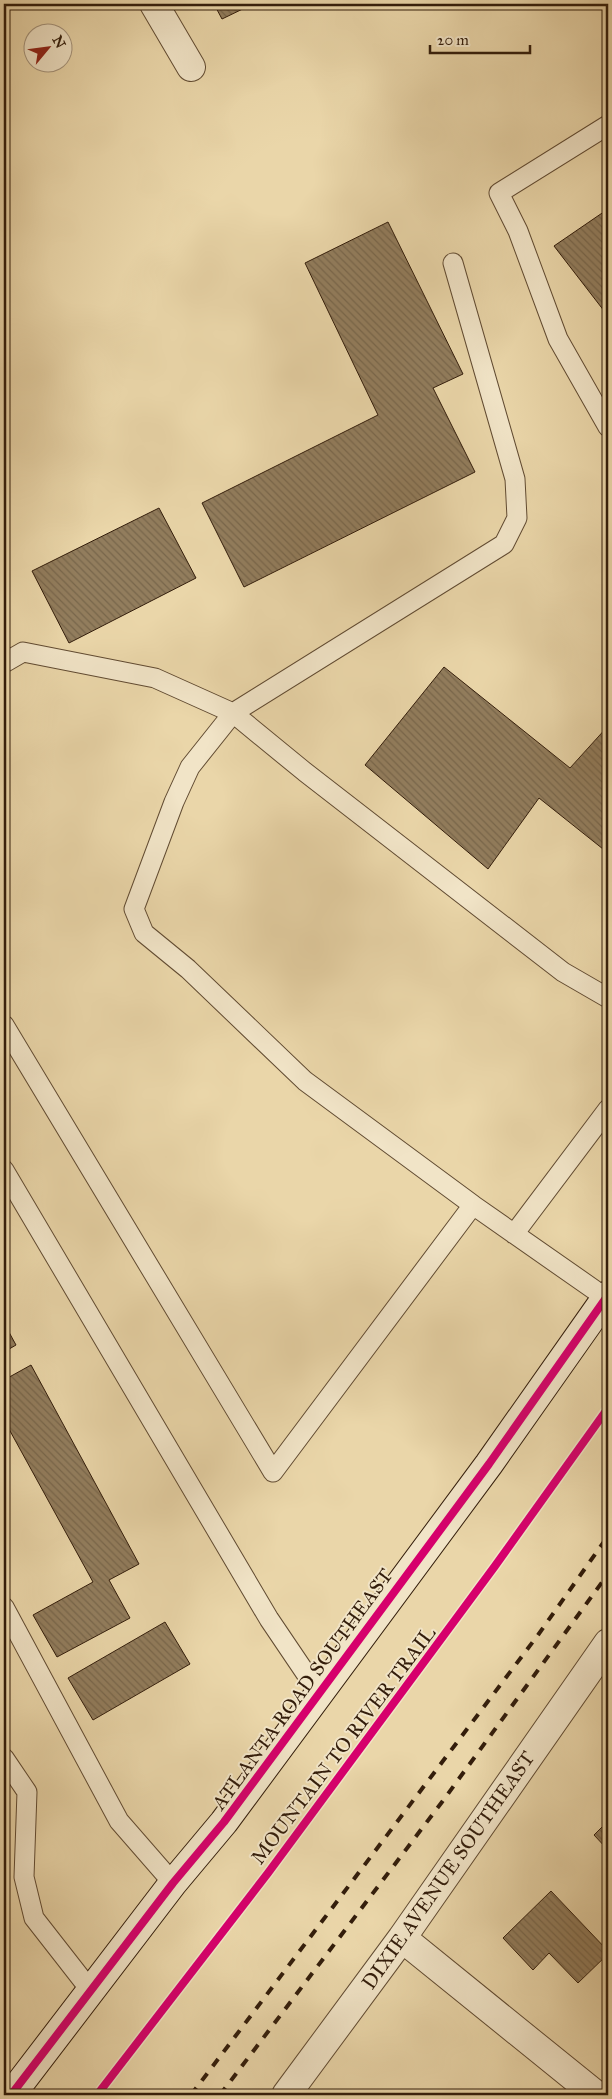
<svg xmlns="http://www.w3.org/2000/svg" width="612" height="2099" font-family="'IM FELL Great Primer',serif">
  <defs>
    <pattern id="building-back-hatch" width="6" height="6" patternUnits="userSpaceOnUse" patternTransform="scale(1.25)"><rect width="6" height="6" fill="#927d5d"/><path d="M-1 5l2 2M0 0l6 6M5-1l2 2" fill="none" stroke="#78664b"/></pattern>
  </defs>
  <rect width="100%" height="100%" fill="#ead6a9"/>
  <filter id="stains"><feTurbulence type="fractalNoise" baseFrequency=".004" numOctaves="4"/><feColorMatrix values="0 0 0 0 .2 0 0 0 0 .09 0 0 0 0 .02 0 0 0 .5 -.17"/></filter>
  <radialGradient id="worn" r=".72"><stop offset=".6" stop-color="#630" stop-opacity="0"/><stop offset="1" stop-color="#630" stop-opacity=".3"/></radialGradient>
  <path fill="url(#building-back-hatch)" stroke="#331d0b" d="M214,4h39l-31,15z
    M608,209v107l-54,-70z
    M388,222l75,152 -30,14 42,84 -231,115 -42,-84 176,-88 -73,-152z
    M159,508l37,70 -127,65 -37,-72z
    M444,667l126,101 38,-42v127l-69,-55 -51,71 -123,-104z
    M4,1323l12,22 -12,7z
    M31,1365l108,199 -30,16 21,38 -73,39 -24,-42 60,-33 -89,-162v-40z
    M165,1622l25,42 -97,56 -25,-42z
    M608,1821v29l-14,-15z
    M551,1891l57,60v3l-30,29 -29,-30 -16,17 -30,-32z"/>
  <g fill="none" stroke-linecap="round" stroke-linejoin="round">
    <defs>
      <path id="lane" d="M608,125l-109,68 19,38 40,108 50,88
        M453,263l62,216 2,39 -13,26 -271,169 -43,54 -16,35 -40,107 10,24 44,36 117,112 168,124
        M4,663l19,-11 132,26 78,35 72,59 258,200 45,26
        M4,1025l269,447 200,-267 133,93
        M4,1170l265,449 50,74
        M514,1234l94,-125
        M4,1607l115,214 54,62
        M4,1758l23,34 -3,85 10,41 57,73"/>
      <path id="street" d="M154,4l37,63
        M402,1938l194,157
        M286,2095l116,-157 206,-295"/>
      <path id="secondary" d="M11,2095l162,-212 51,-61 265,-358 119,-169"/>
    </defs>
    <use href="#lane" stroke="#614b32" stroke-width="21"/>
    <use href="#street" stroke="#614b32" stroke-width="30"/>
    <use href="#secondary" stroke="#331d0b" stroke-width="30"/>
    <use href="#lane" stroke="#f1e4c7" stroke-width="19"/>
    <use href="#street" stroke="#f1e4c7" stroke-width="28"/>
    <use href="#secondary" stroke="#f1e4c7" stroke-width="28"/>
    <path stroke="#331d0b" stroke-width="4" stroke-dasharray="9 9" stroke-linecap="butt" d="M191,2095l347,-460 70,-99
      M220,2095l222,-293 166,-228"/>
    <defs>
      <path id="cycleway" d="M11,2095l162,-212 51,-61 265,-358 119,-169
        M97,2095l171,-222 227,-307 113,-158"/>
    </defs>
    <use href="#cycleway" stroke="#f1e4c7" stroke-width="11"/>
    <use href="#cycleway" stroke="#d6006c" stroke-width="8"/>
  </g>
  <g text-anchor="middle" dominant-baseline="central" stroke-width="4" stroke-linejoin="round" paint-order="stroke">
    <g font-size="20" fill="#331d0b" stroke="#f1e4c7">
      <text transform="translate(302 1689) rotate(-54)">ATLANTA ROAD SOUTHEAST</text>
      <text transform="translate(343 1745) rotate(-53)">MOUNTAIN TO RIVER TRAIL</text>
      <text transform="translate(448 1870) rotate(-55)">DIXIE AVENUE SOUTHEAST</text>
    </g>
  </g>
  <rect width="612" height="2099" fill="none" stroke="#ead6a9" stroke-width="20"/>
  <rect x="5" y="5" width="602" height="2089" fill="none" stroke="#331d0b" stroke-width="2.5"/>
  <rect x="10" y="10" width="592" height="2079" fill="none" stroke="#331d0b"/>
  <g transform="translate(48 48) rotate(61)"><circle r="24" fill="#f1e4c7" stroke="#a5947c"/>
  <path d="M0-4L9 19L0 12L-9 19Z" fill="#8f2418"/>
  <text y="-8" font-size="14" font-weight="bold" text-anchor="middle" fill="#331d0b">N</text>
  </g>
  <path d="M430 45v8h100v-8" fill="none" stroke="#331d0b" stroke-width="2.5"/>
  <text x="437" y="45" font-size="15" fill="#331d0b" stroke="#f1e4c7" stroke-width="4" paint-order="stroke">20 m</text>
  <rect width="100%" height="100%" filter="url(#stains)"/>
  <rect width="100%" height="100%" fill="url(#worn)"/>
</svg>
